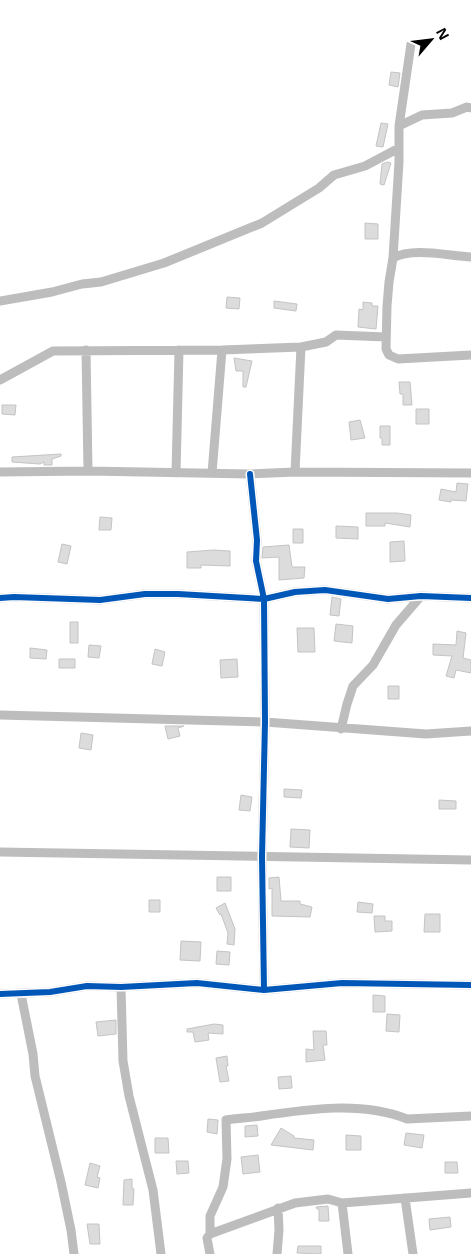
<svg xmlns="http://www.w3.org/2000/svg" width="471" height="1254" font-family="'Open Sans',sans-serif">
  <rect width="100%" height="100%" fill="#fff"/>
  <path fill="#dcdcdc" stroke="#c4c4c4" d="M391,72l9,1 -2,14 -9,-2z
    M381,123l7,1 -5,23 -7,-1z
    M387,162l4,1 -7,22 -4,-1 2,-20z
    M365,223l13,1v15h-13z
    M227,297l13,1 -1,11 -13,-1z
    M274,301l23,3 -1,7 -22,-3z
    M363,302l9,1v3h6l-2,23 -18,-2 1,-18 4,1z
    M234,358l18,3 -6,26h-3v-16h-7z
    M399,382h11l2,23h-9v-11h-3z
    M2,405h14l-1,10 -13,-1z
    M416,409h13v15h-13z
    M360,420l5,18 -14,2 -2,-18z
    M380,426h10v19h-8v-7h-2z
    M61,454v2l-9,3v6h-8v-3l-4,2 -28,-2v-5z
    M457,483l11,1 -2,17 -15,-1v2l-12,-2 2,-11 15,3z
    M366,513h31l14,2 -1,12 -25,-4v3h-19z
    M100,517l12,1 -1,12h-12z
    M336,526l22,1v12l-22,-1z
    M293,529h10v14h-10z
    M404,541l1,20 -15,1v-20z
    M62,544l9,2 -4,18 -9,-2z
    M289,545l3,22h13l-1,11 -25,2v-23l-17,1 1,-11z
    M214,550l16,1v15l-29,-1v3h-14v-16z
    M332,597l9,2 -2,17 -9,-1z
    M70,622h8v21h-8z
    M336,624l17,2 -1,17 -18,-2z
    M297,628h17l1,24h-17z
    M457,631l9,2 -3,25 8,2v13l-15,-3 -2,8 -8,-2 6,-20 -19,-1v-11l23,1z
    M89,645l12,1 -2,12 -11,-1z
    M30,648l17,2 -1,9 -16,-1z
    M155,649l10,3 -3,14 -10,-2z
    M59,659h16v9h-16z
    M237,659l1,18 -17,1 -1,-18z
    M388,686h11v13h-11z
    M165,726h19l-6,2 2,8 -12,3z
    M81,733l12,2 -2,15 -12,-2z
    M284,789l18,1 -1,8 -17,-1z
    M241,795l11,2 -2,14 -11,-1z
    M439,800l17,1v8h-17z
    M291,829l19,1 -1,18 -19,-1z
    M217,877h14v14h-14z
    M279,877l2,24h19v3l12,3 -2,10 -38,-1v-28l-3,1v-11z
    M149,900h11v12h-11z
    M358,902l15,2 -1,9 -15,-1z
    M225,903l10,26 -1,16 -7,-1 1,-11 -7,-19 -1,1 -4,-7z
    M425,914h15v18h-16z
    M374,916h11v5h7v10l-17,1z
    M181,941l20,1 -1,19 -20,-1z
    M217,951l13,1 -1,13 -13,-1z
    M373,995l12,1v16h-12z
    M387,1014l13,1 -1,17 -13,-1z
    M116,1020v14l-18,2 -2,-14z
    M214,1024l9,1v9l-15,-1 1,7 -14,2 -2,-10h-6v-3z
    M313,1031h13l1,14h-4l2,15 -19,2v-13l8,1z
    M227,1056l1,10h-2l3,15 -9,1 -4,-24z
    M291,1076l1,12 -13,1 -1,-12z
    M208,1119l10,1 -1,14 -10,-2z
    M257,1125l1,11 -13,1v-11z
    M281,1128l13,8v2l20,2 -1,10 -42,-5z
    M406,1133l18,2 -2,13 -18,-3z
    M346,1135l15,1v14h-15z
    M155,1138h13l1,15h-14z
    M258,1155l2,17 -17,2 -2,-17z
    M176,1161h12l1,12 -12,1z
    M445,1162h12l1,11h-13z
    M90,1163l10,3 -3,11 3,1 -2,10 -13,-3z
    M132,1179v9l2,1 -1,16h-10l1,-25z
    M328,1206l1,15h-10v-12h-2l-1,-2z
    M450,1217l1,10 -21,3 -1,-11z
    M87,1224h12l1,20h-10z
    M298,1246h23v8l-24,-1z"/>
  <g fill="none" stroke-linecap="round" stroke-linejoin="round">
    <path stroke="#bdbdbd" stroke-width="9" d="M411,44l-12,82v36l-6,96 -4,24 -2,24 -1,43 3,6 9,4 73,-4
      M399,126l23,-11 30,-2 15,-6 4,1
      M393,258c20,-11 55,-2 78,-1
      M0,301l52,-9 30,-8 19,-2 63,-19 98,-40 57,-35 15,-13 31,-9 34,-18
      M86,350l2,121
      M0,380l53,-29 169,-1 79,-3 25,-5 10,-7 50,2
      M0,472l88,-1 162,3 45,-2 176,1
      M295,472l6,-125
      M176,473l3,-123
      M212,473l10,-123
      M250,474l7,66 -1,21 8,38 1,123 -3,135 2,133
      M0,598l14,-1 86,3 45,-6h33l86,5 31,-7 30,-2 63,9 33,-3 50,2
      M0,715l265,7 161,12 45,-3
      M341,729l6,-25 6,-18 20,-21 23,-40 25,-29
      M0,852l471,8
      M121,987l2,74 6,35 24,94 8,64
      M0,994l50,-2 37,-6 34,1 76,-4 67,7 78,-7 129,2
      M21,994l12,60 2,22 26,106 10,48 3,24
      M405,1198l8,56
      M342,1203l6,51
      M210,1234v-18l13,-29 4,-28 -1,-39c11,-2 23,-2 35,-4 47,-7 101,-15 146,3l64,-3
      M210,1254l-3,-16 3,-4 85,-31 33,-4 14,4 129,-10
      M277,1254l2,-24 -1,-22"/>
    <defs>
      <path id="cycleway" d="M250,474l7,66 -1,21 8,38 1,123 -3,135 2,133
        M0,598l14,-1 86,3 45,-6h33l86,5 31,-7 30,-2 63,9 33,-3 50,2
        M0,994l50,-2 37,-6 34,1 76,-4 67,7 78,-7 129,2"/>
    </defs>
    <use href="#cycleway" stroke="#fff" stroke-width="9"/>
    <use href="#cycleway" stroke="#0057b8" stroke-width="6"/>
  </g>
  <g transform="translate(431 40) rotate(62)" stroke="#ffffff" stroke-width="4" paint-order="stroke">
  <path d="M0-4L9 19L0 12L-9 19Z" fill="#000000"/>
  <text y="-8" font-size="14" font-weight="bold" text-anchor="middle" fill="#000000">N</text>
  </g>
</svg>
